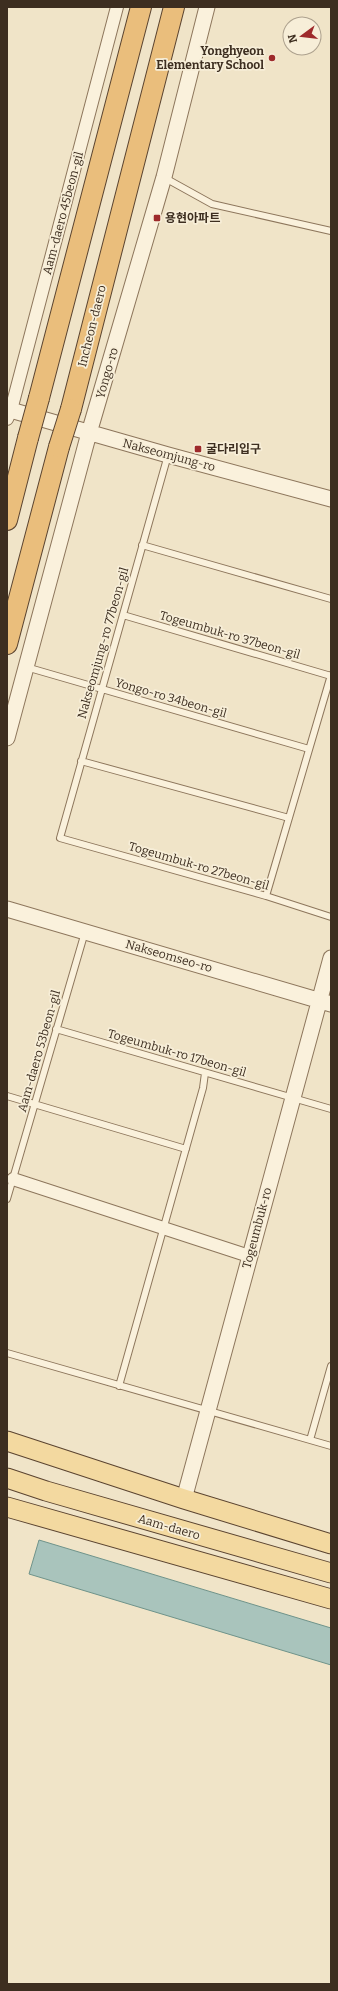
<svg xmlns="http://www.w3.org/2000/svg" width="338" height="1991" font-family="Bitter,'Noto Sans KR',serif">
  <rect width="100%" height="100%" fill="#f0e4c8"/>
  <path fill="#a9c4bc" stroke="#6f938a" d="M39,1540l292,88v37l-302,-91z"/>
  <g fill="none" stroke-linecap="round" stroke-linejoin="round">
    <defs>
      <path id="service" d="M165,178l47,26 119,27
        M168,455l-108,383 206,58 65,21
        M142,545l189,54
        M123,615l208,61
        M26,667l283,82
        M81,761l208,57
        M266,896l65,-221
        M56,1029l275,80
        M7,1096l179,53
        M7,1199l78,-267
        M7,1353l324,93
        M119,1386l84,-298 2,-15
        M310,1440l21,-74"/>
      <path id="minor" d="M7,419l4,-9 106,-403
        M13,1179l236,77"/>
      <path id="tertiary" d="M7,409l161,46 163,44
        M7,738l82,-305 75,-256 43,-170
        M7,909l324,95
        M184,1499l147,-541"/>
      <path id="primary" d="M7,1441l177,58 147,45
        M7,1478l39,13 285,82
        M7,1507l324,92"/>
      <path id="trunk" d="M39,398l102,-391
        M71,409l103,-402
        M7,520l21,-82
        M7,644l52,-197"/>
    </defs>
    <use href="#service" stroke="#8d765c" stroke-width="8"/>
    <use href="#minor" stroke="#8d765c" stroke-width="14"/>
    <use href="#tertiary" stroke="#8d765c" stroke-width="17"/>
    <use href="#primary" stroke="#5b4430" stroke-width="21"/>
    <use href="#trunk" stroke="#5b4430" stroke-width="22"/>
    <use href="#service" stroke="#faf1dc" stroke-width="6"/>
    <use href="#minor" stroke="#faf1dc" stroke-width="12"/>
    <use href="#tertiary" stroke="#faf1dc" stroke-width="15"/>
    <use href="#primary" stroke="#f3d9a0" stroke-width="19"/>
    <use href="#trunk" stroke="#eabe7c" stroke-width="20"/>
    <defs>
      <path id="trunk-bridge" d="M28,438l11,-40
        M59,447l12,-38"/>
    </defs>
    <use href="#trunk-bridge" stroke="#5b4430" stroke-width="22" stroke-linecap="butt"/>
    <use href="#trunk-bridge" stroke="#eabe7c" stroke-width="20"/>
  </g>
  <g fill="#9e2a2b" stroke="#f7eed8" stroke-width="1.5">
    <circle cx="272" cy="58" r="4"/>
    <rect x="153" y="214" width="8" height="8" rx="2"/>
    <rect x="194" y="445" width="8" height="8" rx="2"/>
  </g>
  <g text-anchor="middle" dominant-baseline="central" stroke-width="3.5" stroke-linejoin="round" paint-order="stroke">
    <g font-size="12" font-weight="bold" fill="#3d2e20" stroke="#f7eed8" text-anchor="start">
      <text x="264" y="51" text-anchor="end">Yonghyeon<tspan x="264" dy="14">Elementary School</tspan></text>
      <text x="165" y="218">용현아파트</text>
      <text x="206" y="449">굴다리입구</text>
    </g>
    <g font-size="12" fill="#3d2e20" stroke="#f7eed8">
      <text transform="translate(63 213) rotate(-75)">Aam-daero 45beon-gil</text>
      <text transform="translate(92 326) rotate(-76)">Incheon-daero</text>
      <text transform="translate(107 373) rotate(-74)">Yongo-ro</text>
      <text transform="translate(169 455) rotate(15)">Nakseomjung-ro</text>
      <text transform="translate(230 635) rotate(16)">Togeumbuk-ro 37beon-gil</text>
      <text transform="translate(103 643) rotate(-74)">Nakseomjung-ro 77beon-gil</text>
      <text transform="translate(171 698) rotate(16)">Yongo-ro 34beon-gil</text>
      <text transform="translate(199 866) rotate(16)">Togeumbuk-ro 27beon-gil</text>
      <text transform="translate(169 956) rotate(16)">Nakseomseo-ro</text>
      <text transform="translate(39 1051) rotate(-74)">Aam-daero 53beon-gil</text>
      <text transform="translate(177 1053) rotate(16)">Togeumbuk-ro 17beon-gil</text>
      <text transform="translate(257 1228) rotate(-75)">Togeumbuk-ro</text>
      <text transform="translate(169 1527) rotate(16)">Aam-daero</text>
    </g>
  </g>
  <rect width="338" height="1991" fill="none" stroke="#3d2e20" stroke-width="16"/>
  <g transform="translate(302 36) rotate(255)"><circle r="19" fill="#f7eed8" stroke="#ada18e"/>
  <path d="M0-3L7 15L0 10L-7 15Z" fill="#9e2a2b"/>
  <text y="-6" font-size="11" font-weight="bold" text-anchor="middle" fill="#3d2e20">N</text>
  </g>
</svg>
